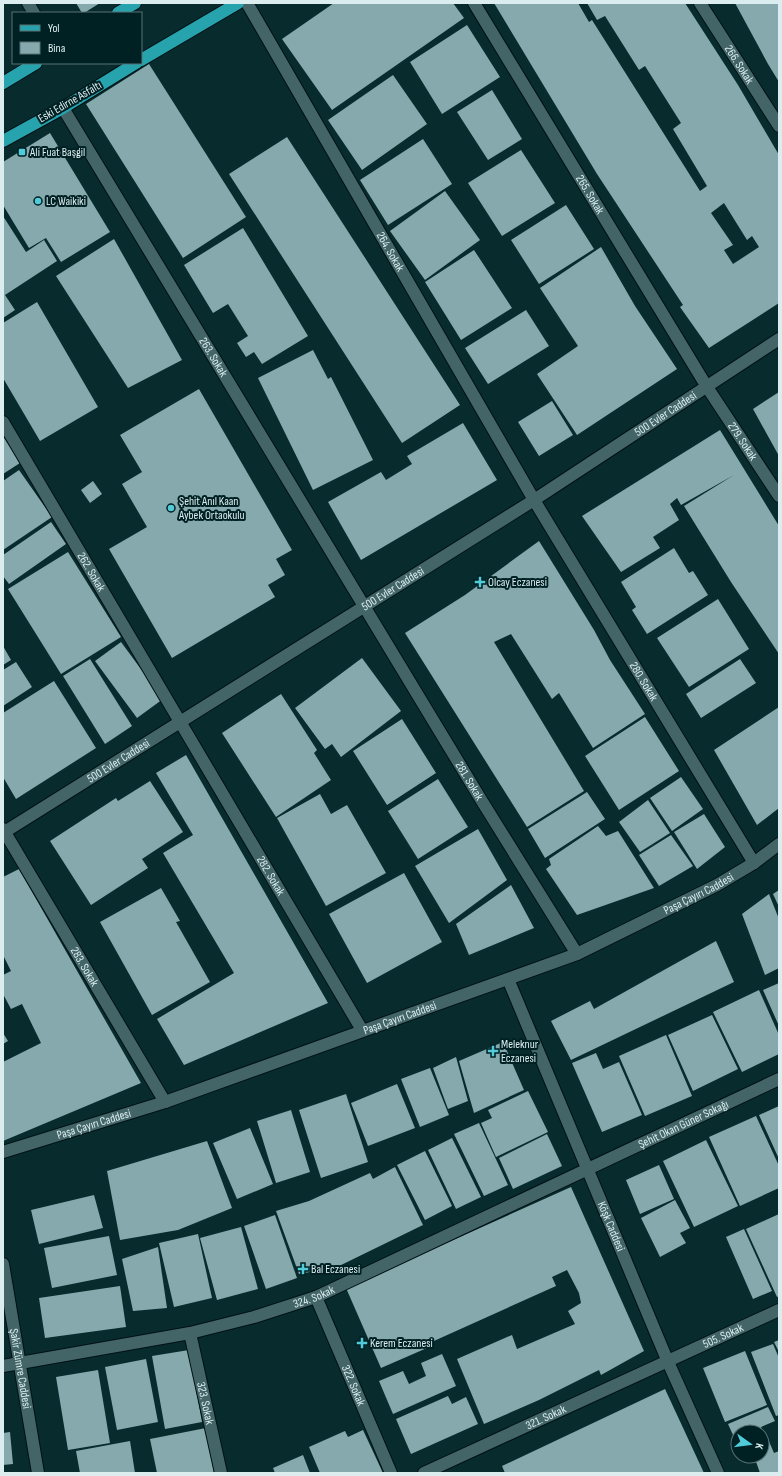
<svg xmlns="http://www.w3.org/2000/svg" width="782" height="1476" font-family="'Sofia Sans Condensed',sans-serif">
  <rect width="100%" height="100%" fill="#082b2e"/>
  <path fill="#86a9ad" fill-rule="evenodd" d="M76,3h24l-16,10h-2z
    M334,3h119l11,15 -132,92 -50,-71z
    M494,3h84l11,19 3,-2 108,171 7,-5 -34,-57 8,-6 -36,-57 -6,4 -34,-54 -8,4 -10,-17h98l53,82 41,70v148l-70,45 -29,-41 3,-2 -86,-131zM724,203l23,37 5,-4 7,11 -26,17 -9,-14 9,-5 -22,-32z
    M735,3h44v79l-11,-18z
    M467,25l33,52 -58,37 -32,-52z
    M149,64l97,153 -63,41 -97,-154z
    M393,75l34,49 -65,46 -34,-50z
    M492,90l30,49 -34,21 -31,-48z
    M50,133l60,99 -49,30 -15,-24 -17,10 -26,-43v-43z
    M287,137l173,268 -58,38 -173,-269z
    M423,139l29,45 -64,41 -28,-45z
    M521,150l34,53 -53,33 -34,-53z
    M445,191l35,49 -55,40 -35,-49z
    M566,205l28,44 -55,35 -28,-44z
    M3,216l23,36 18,-12 13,21 -52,34 10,15 -12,8z
    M243,228l65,108 -46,28 -8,-12 -8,5 -9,-14 11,-7 -20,-32 -15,9 -29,-48z
    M114,239l68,121 -54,28 -72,-112z
    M601,247l34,59 42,63 -100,66 -40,-61 41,-28 -38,-58z
    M474,250l38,58 -51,32 -36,-58z
    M37,302l61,105 -58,34 -37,-63v-55z
    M526,310l23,36 -61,38 -23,-36z
    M313,350l15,29 3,-2 42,83 -60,30 -55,-112z
    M199,389l93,161 -16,9 9,16 -17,10 7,12 -103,61 -63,-109 38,-22 -25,-43 20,-12 -22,-37z
    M779,392v64l-26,-47z
    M552,401l21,34 -34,21 -21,-34z
    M463,423l34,57 -136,80 -33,-58 53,-30 5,8 26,-16 -5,-8z
    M720,430l59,96v128l-48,-72 -47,-76 50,-31 -53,30 -4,-7 -7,6 9,16 -26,17 7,11 -39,24 -39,-56z
    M3,436l17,27 -17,11z
    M19,470l33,47 -49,33v-69z
    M93,481l9,13 -12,9 -9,-13z
    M51,522l15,22 -57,40 -6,-8v-21z
    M539,541l55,89 16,30 35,54 -52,34 -34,-55 -7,6 -41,-65 -17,8 90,149 -57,36 -122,-194 60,-38z
    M674,548l15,25 4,-2 15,24 -61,39 -15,-24 4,-3 -15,-25z
    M68,552l53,85 -60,37 -53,-85z
    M718,599l31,50 -60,38 -32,-49z
    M121,642l42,57 -26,19 -42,-57z
    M3,646l8,14 -8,5z
    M362,658l39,53 -60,46 -9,-13 -7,5 -30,-41z
    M90,659l42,67 -27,18 -42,-68z
    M740,659l16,24 -55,35 -15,-24z
    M16,662l16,25 -29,19v-36z
    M54,681l42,67 -80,51 -13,-22v-64z
    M281,694l36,56 -3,3 17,27 -55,37 -54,-84z
    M779,707v101l-22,17 -43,-75z
    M645,717l34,54 -60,39 -34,-54z
    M402,719l34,54 -49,32 -34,-54z
    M186,755l142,248 -144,62 -27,-46 77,-46 -71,-120 30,-18 -37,-62z
    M681,777l22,32 -31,22 -22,-33z
    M438,779l30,48 -50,32 -30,-48z
    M150,781l33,51 -41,27 6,9 -57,37 -41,-64 66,-43 2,3z
    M587,792l18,27 -60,39 -17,-29z
    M320,794l11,20 16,-9 39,68 -60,33 -49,-88z
    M648,800l22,33 -30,19 -21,-30z
    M704,814l21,33 -28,22 -23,-37z
    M598,826l8,10 12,-5 36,57 -77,27 -31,-46 5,-4 -2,-6z
    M478,829l29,51 -58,43 -34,-57z
    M671,835l22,31 -34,20 -20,-31z
    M19,869l122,214 -138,58v-79l38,-19 -19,-39 -11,5 -8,-15v-19l8,-4 -8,-16v-78z
    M404,873l38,69 -75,41 -38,-69z
    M511,885l23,43 -65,27 -13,-31z
    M161,888l19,33 -4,1 34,60 -58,33 -52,-93z
    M779,890v17l-6,-13z
    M769,894l10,25v49l-14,7 -23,-61z
    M716,941l18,41 -163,78 -20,-39 39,-20 4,8z
    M779,983v43l-16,-36z
    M759,990l20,45v19l-37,18 -29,-60z
    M712,1015l26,54 -45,22 -25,-56z
    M3,1033l5,8 -5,3z
    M666,1035l26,61 -47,20 -26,-60z
    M503,1042l21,48 -50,23 -15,-52z
    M596,1053l7,16 16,-7 23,53 -40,17 -30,-69z
    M456,1057l12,44 -20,8 -15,-41z
    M430,1068l19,47 -29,12 -19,-48z
    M397,1084l18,44 -47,18 -17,-43z
    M528,1091l20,41 -52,25 -15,-34 11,-5 -4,-8z
    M346,1094l22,68 -47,16 -22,-68z
    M779,1106v53l-20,-44z
    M291,1110l19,62 -34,11 -19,-62z
    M756,1116l23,50v22l-39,18 -31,-69z
    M479,1123l29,62 -24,11 -30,-62z
    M250,1128l23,56 -36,15 -24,-56z
    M547,1134l15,32 -49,23 -14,-31z
    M452,1138l29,59 -25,12 -28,-59z
    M706,1140l32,66 -44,21 -31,-66z
    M207,1141l25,67 -54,22 -58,10 -13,-69z
    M425,1151l27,55 -27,14 -28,-55z
    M659,1165l15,34 -34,15 -14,-34z
    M395,1167l28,58 -86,42 -38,7 -23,-63 33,-10 61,-28 3,6z
    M571,1187l73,164 -43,24 -2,-5 -60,30 -55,24 -27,-65 55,-24 5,14 58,-25 -7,-13 13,-8 -2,-10 -12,-23 -15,7 4,9 -131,59 2,3 -46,20 -35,-80z
    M94,1195l9,33 -64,16 -8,-34z
    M675,1200l15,28 -10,5 6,10 -26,14 -19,-39z
    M779,1214v82l-2,1 -31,-68z
    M275,1215l22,63 -31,11 -22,-63z
    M241,1227l17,62 -41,11 -17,-62z
    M744,1229l28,62 -19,8 -27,-62z
    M198,1234l14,64 -38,9 -15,-64z
    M109,1236l8,39 -65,13 -8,-40z
    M158,1247l9,61 -34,3 -11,-52z
    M120,1286l6,41 -81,11 -6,-40z
    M779,1340v12l-5,-10z
    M773,1344l6,14v57l-3,1 -25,-64z
    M189,1350l13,72 -37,7 -13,-73z
    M745,1351l22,54 -42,17 -22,-54z
    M442,1354l14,32 -63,28 -14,-33 24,-10 6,13 17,-8 -5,-13z
    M146,1359l12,63 -41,8 -12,-63z
    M98,1370l12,73 -42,7 -12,-73z
    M665,1389l39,84h-199l-3,-7z
    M448,1396l4,8 14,-7 12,27 -67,30 -15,-35z
    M768,1407l7,14 -14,6 5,11 -4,1v-7h-24v14l-10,-22z
    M206,1428l8,45h-57l-7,-34z
    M363,1430l20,43h-63l-11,-26 36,-16 3,6z
    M10,1432l3,32 -10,1v-32z
    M768,1439l6,14 5,-2v22h-19l-6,-17h8v-15z
    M130,1441l5,32h-55l-4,-22z
    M303,1455l7,18h-35l-2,-5z"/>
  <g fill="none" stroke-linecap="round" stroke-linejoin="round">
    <defs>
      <g id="minor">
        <path d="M28,3l6,10"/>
        <path id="s1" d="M247,3l287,497 220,363"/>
        <path id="s2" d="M474,3l233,384 72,109"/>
        <path id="s3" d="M700,3l79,123"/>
        <path id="s4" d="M63,108l417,690 97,156"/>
        <path id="s5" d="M3,422l359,608"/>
        <path id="s6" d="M3,829l162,273"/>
        <path id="s7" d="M3,833l531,-333 245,-161"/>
        <path id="s8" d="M508,979l160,383 50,111"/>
        <path id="s9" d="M3,1152l162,-50 412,-148 140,-69 37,-22 25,-19"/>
        <path id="s10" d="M3,1264l35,209"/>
        <path id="s11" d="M316,1297l75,176"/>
        <path id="s12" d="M190,1333l31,140"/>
        <path id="s13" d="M3,1366l187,-33 64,-16 62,-20 463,-218"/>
        <path id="s14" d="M424,1473l355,-163"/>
      </g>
      <path id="major" d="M118,13l17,-10
        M141,60l97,-57
        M3,83l33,-20
        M3,141l60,-33 73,-45"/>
    </defs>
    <use href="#minor" stroke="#001215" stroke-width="14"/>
    <use href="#major" stroke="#001215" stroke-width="14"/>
    <use href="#minor" stroke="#436568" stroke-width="12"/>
    <use href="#major" stroke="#27a3ae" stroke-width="12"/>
  </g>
  <g fill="#52cbd8" stroke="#002124" stroke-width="1.5">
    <rect x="18" y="148" width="8" height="8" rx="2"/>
    <circle cx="38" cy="201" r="4"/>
    <circle cx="171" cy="508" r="4"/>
    <path d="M478 576h4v4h4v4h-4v4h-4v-4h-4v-4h4z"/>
    <path d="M491 1045h4v4h4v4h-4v4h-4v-4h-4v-4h4z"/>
    <path d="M301 1263h4v4h4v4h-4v4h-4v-4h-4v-4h4z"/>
    <path d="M360 1337h4v4h4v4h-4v4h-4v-4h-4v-4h4z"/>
  </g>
  <g text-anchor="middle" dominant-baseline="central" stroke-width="4" stroke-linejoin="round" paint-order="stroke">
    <g font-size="12" fill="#dbedef" stroke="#002124">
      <text stroke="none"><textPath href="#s3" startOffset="73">266. Sokak</textPath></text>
      <text transform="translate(70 102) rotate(-30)">Eski Edirne Asfaltı</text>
      <text stroke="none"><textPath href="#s2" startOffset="224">265. Sokak</textPath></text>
      <text stroke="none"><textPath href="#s1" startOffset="287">264. Sokak</textPath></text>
      <text stroke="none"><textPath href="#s4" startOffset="291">263. Sokak</textPath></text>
      <text stroke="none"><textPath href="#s7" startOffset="784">500 Evler Caddesi</textPath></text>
      <text stroke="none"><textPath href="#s2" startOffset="514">279. Sokak</textPath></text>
      <text stroke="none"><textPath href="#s5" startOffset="174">262. Sokak</textPath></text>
      <text stroke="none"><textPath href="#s7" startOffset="460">500 Evler Caddesi</textPath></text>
      <text stroke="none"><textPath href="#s1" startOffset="786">280. Sokak</textPath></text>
      <text stroke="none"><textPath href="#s7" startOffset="136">500 Evler Caddesi</textPath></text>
      <text stroke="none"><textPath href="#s4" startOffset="786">281. Sokak</textPath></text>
      <text stroke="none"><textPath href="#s5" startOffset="527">282. Sokak</textPath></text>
      <text stroke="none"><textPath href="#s9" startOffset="743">Paşa Çayırı Caddesi</textPath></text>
      <text stroke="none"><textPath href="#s6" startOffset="160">283. Sokak</textPath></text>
      <text stroke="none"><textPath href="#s9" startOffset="419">Paşa Çayırı Caddesi</textPath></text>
      <text stroke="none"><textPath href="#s9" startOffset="95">Paşa Çayırı Caddesi</textPath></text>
      <text stroke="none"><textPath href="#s13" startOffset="727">Şehit Okan Güner Sokağı</textPath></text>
      <text stroke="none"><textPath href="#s8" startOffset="268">Köşk Caddesi</textPath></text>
      <text stroke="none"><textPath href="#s13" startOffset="319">324. Sokak</textPath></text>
      <text stroke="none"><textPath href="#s14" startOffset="329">505. Sokak</textPath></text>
      <text stroke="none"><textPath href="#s10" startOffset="106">Şakir Zümre Caddesi</textPath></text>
      <text stroke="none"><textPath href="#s11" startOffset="96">322. Sokak</textPath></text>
      <text stroke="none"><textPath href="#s12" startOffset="72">323. Sokak</textPath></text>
      <text stroke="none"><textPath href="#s14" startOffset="134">321. Sokak</textPath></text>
    </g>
    <g font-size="12" fill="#dbedef" stroke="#002124" text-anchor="start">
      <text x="30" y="152">Ali Fuat Başgil</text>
      <text x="46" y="201">LC Waikiki</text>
      <text x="179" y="501">Şehit Anıl Kaan<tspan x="179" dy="14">Aybek Ortaokulu</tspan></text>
      <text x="488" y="582">Olcay Eczanesi</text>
      <text x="501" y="1044">Meleknur<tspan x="501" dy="14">Eczanesi</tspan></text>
      <text x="311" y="1269">Bal Eczanesi</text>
      <text x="370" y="1343">Kerem Eczanesi</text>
    </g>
  </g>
  <rect width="782" height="1476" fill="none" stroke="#dbedef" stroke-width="8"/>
  <rect x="12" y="12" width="130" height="52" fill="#002124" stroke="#587375"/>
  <rect x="20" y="25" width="20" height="6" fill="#27a3ae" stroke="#587375"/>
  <text x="48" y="32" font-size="12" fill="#dbedef">Yol</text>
  <rect x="20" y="42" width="20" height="12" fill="#86a9ad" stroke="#587375"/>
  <text x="48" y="52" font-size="12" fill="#dbedef">Bina</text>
  <g transform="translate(750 1444) rotate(104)"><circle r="19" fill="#002124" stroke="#587375"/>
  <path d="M0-3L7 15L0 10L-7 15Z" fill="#52cbd8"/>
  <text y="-6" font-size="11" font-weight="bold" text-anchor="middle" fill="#dbedef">K</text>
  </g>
</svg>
